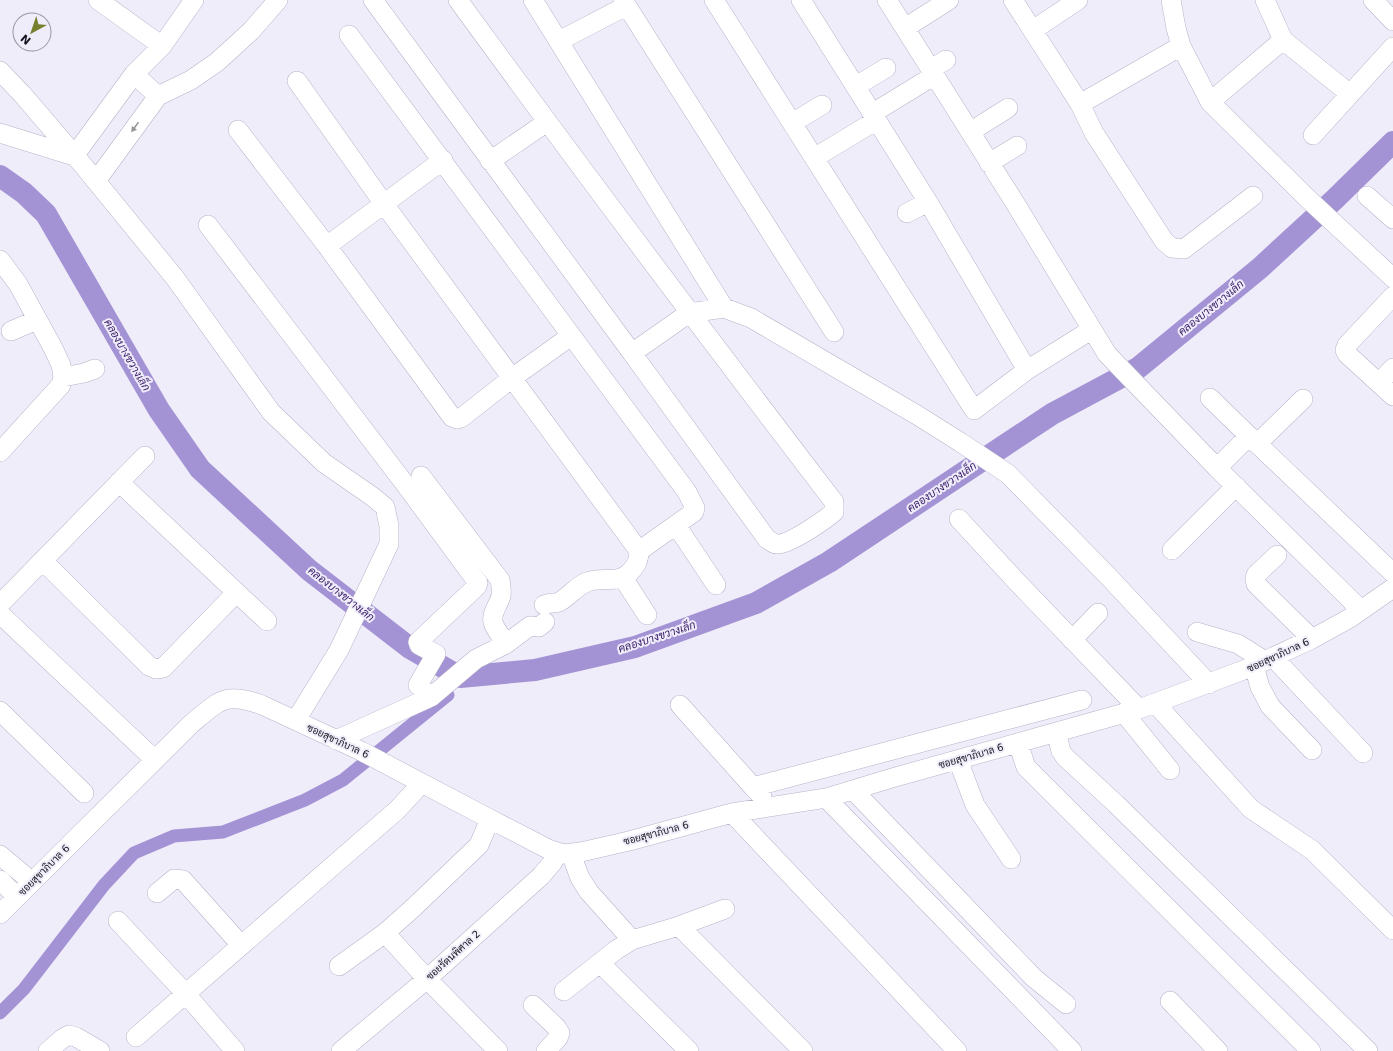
<svg xmlns="http://www.w3.org/2000/svg" width="1393" height="1051" font-family="'DejaVu Sans',Sarabun,sans-serif">
  <rect width="100%" height="100%" fill="#f0edfb"/>
  <g fill="none" stroke-linecap="round" stroke-linejoin="round">
    <path stroke="#a493d4" stroke-width="13" d="M0,1013l24,-24 80,-104 30,-32 40,-17 49,-4 82,-32 38,-20 105,-85"/>
    <path stroke="#a493d4" stroke-width="22" d="M0,176l24,17 22,21 113,196 41,59 109,101 101,78 50,29 75,-7 100,-23 121,-44 73,-41 223,-148 86,-46 122,-100 75,-69 58,-57"/>
    <defs>
      <path id="minor" d="M98,0l64,46
        M373,0l259,353 57,-40 35,-5 27,10 166,97 43,27 48,32 98,100 103,110
        M458,0c123,169 249,336 376,502v10c-9,8 -44,32 -56,32 -4,1 -7,-3 -11,-5l-135,-186
        M533,0l191,308
        M623,0l211,332
        M714,0l260,410 53,-40 64,-40
        M801,0l127,202 99,168
        M887,0l128,203 92,151 110,114 144,142
        M1013,0l67,104 14,29 70,108 8,7 12,1 69,-53
        M1171,0l5,28 5,18 29,56 96,95 87,81
        M1265,0l18,40 67,54
        M1373,0l20,21
        M905,28l44,-28
        M1033,30l45,-30
        M349,35c114,152 225,305 338,457l8,16 -1,4 -55,39
        M559,41l67,-35
        M931,69l15,-9
        M0,71l22,23 60,70 93,114 96,134 53,51 49,34 12,10 4,19v18l-50,106 -43,70
        M134,74l24,22
        M297,81l87,123 255,347c0,9 -2,13 -8,20 -12,14 -28,5 -44,11 -11,4 -18,15 -28,20 -5,2 -9,0 -15,3
        M856,86l30,-18
        M1210,102l73,-62
        M1080,104l101,-58
        M873,113l62,-38
        M792,123l30,-18
        M238,130l89,116 125,171 5,2 4,-1 51,-40 59,-42
        M970,132l38,-24
        M0,133l74,23
        M1313,135l80,-88
        M74,156l60,-82 28,-28 32,-46
        M814,158l63,-38
        M490,161l57,-39
        M989,163l28,-17
        M96,181l62,-85 33,-16 26,-18 34,-31 27,-31
        M1367,196l26,23
        M907,213l21,-11
        M208,225l200,263 70,95 -1,3 -59,56 1,3 17,9 -18,31 13,12
        M327,246l116,-86
        M0,260l18,24 35,64 8,17 2,12 -2,8 -61,67
        M1393,296l-46,49 -2,5 2,4 46,42
        M11,331l26,-11
        M63,377l21,-4 11,-4
        M1379,383l14,-15
        M1210,398l39,38
        M1257,444l46,-45
        M1217,468l32,-32 144,137
        M421,476l79,104c1,5 2,10 1,16 -2,8 -10,17 -8,26 2,8 9,15 13,22
        M119,482l148,139
        M959,519l59,64 121,126
        M676,525l40,60
        M1172,550l64,-64
        M1277,555l-21,20 -1,4 1,5 56,55
        M43,561l106,105 7,3 7,-1 73,-75
        M623,578l24,37
        M0,604l145,-148
        M0,614l155,146
        M1197,632l41,12 27,17
        M1072,640l26,-27
        M1273,657l90,96
        M1254,666l6,21 10,19 42,44
        M1155,703l96,106 61,41 81,80
        M680,705l73,82 9,9
        M0,711l84,82
        M1124,713l46,57
        M1056,732l5,19 4,6 51,47 252,247
        M336,740l95,-43 45,-38 30,-15 24,-18 9,1 6,-5
        M1018,743l8,24 285,284
        M958,760l17,45 36,54
        M753,787l329,-87
        M853,790l181,188 32,26
        M826,798l246,253
        M732,813l225,238
        M571,854l9,24 9,14 43,48
        M0,855l32,27
        M0,880l17,17
        M157,893l17,-14 9,1 58,65
        M0,914l191,-190c28,-23 34,-33 71,-19l99,46 129,68 58,30 16,5 17,-2 48,-11 103,-28 94,-15 66,-20 247,-69 110,-41 63,-29 38,-21 43,-30
        M118,921l67,72 50,58
        M679,926l124,125
        M385,933l42,46 71,72
        M600,963l89,88
        M339,966l46,-33 28,-25 66,-63 11,-26
        M564,991l52,-41 16,-10 47,-14 46,-17
        M1170,1001l48,50
        M533,1005l23,22 4,6 -2,5 -12,13
        M136,1037l261,-227 25,-27
        M48,1051l14,-12 7,-4 7,2 24,14
        M341,1051l86,-72 114,-103 11,-13 6,-10"/>
    </defs>
    <use href="#minor" stroke="#b7b2c9" stroke-width="20"/>
    <use href="#minor" stroke="#fff" stroke-width="19"/>
  </g>
  <defs><path id="oneway-solid" d="M-6-.8H1V-3.2L6.5 0L1 3.2V.8H-6Z"/></defs>
  <use fill="#97969a" href="#oneway-solid" transform="translate(135 127) rotate(126)"/>
  <g text-anchor="middle" dominant-baseline="central" stroke-width="4" stroke-linejoin="round" paint-order="stroke">
    <g font-size="10" fill="#18161f" stroke="#f0edfb">
      <text transform="translate(1278 655) rotate(-25)">ซอยสุขาภิบาล 6</text>
      <text transform="translate(338 741) rotate(25)">ซอยสุขาภิบาล 6</text>
      <text transform="translate(971 756) rotate(-16)">ซอยสุขาภิบาล 6</text>
      <text transform="translate(656 833) rotate(-15)">ซอยสุขาภิบาล 6</text>
      <text transform="translate(44 870) rotate(-45)">ซอยสุขาภิบาล 6</text>
      <text transform="translate(453 955) rotate(-42)">ซอยรัตนพิศาล 2</text>
    </g>
    <g font-size="11" font-style="italic" fill="#361965" stroke="#f0edfb">
      <text transform="translate(1211 308) rotate(-39)">คลองบางขวางเล็ก</text>
      <text transform="translate(127 355) rotate(60)">คลองบางขวางเล็ก</text>
      <text transform="translate(942 487) rotate(-34)">คลองบางขวางเล็ก</text>
      <text transform="translate(341 594) rotate(38)">คลองบางขวางเล็ก</text>
      <text transform="translate(657 637) rotate(-18)">คลองบางขวางเล็ก</text>
    </g>
  </g>
  <g transform="translate(32 32) rotate(220)"><circle r="19" fill="#f0edfb" stroke="#9a97a3"/>
  <path d="M0-3L7 15L0 10L-7 15Z" fill="#757f2c"/>
  <text y="-6" font-size="11" font-weight="bold" text-anchor="middle" fill="#18161f">N</text>
  </g>
</svg>
